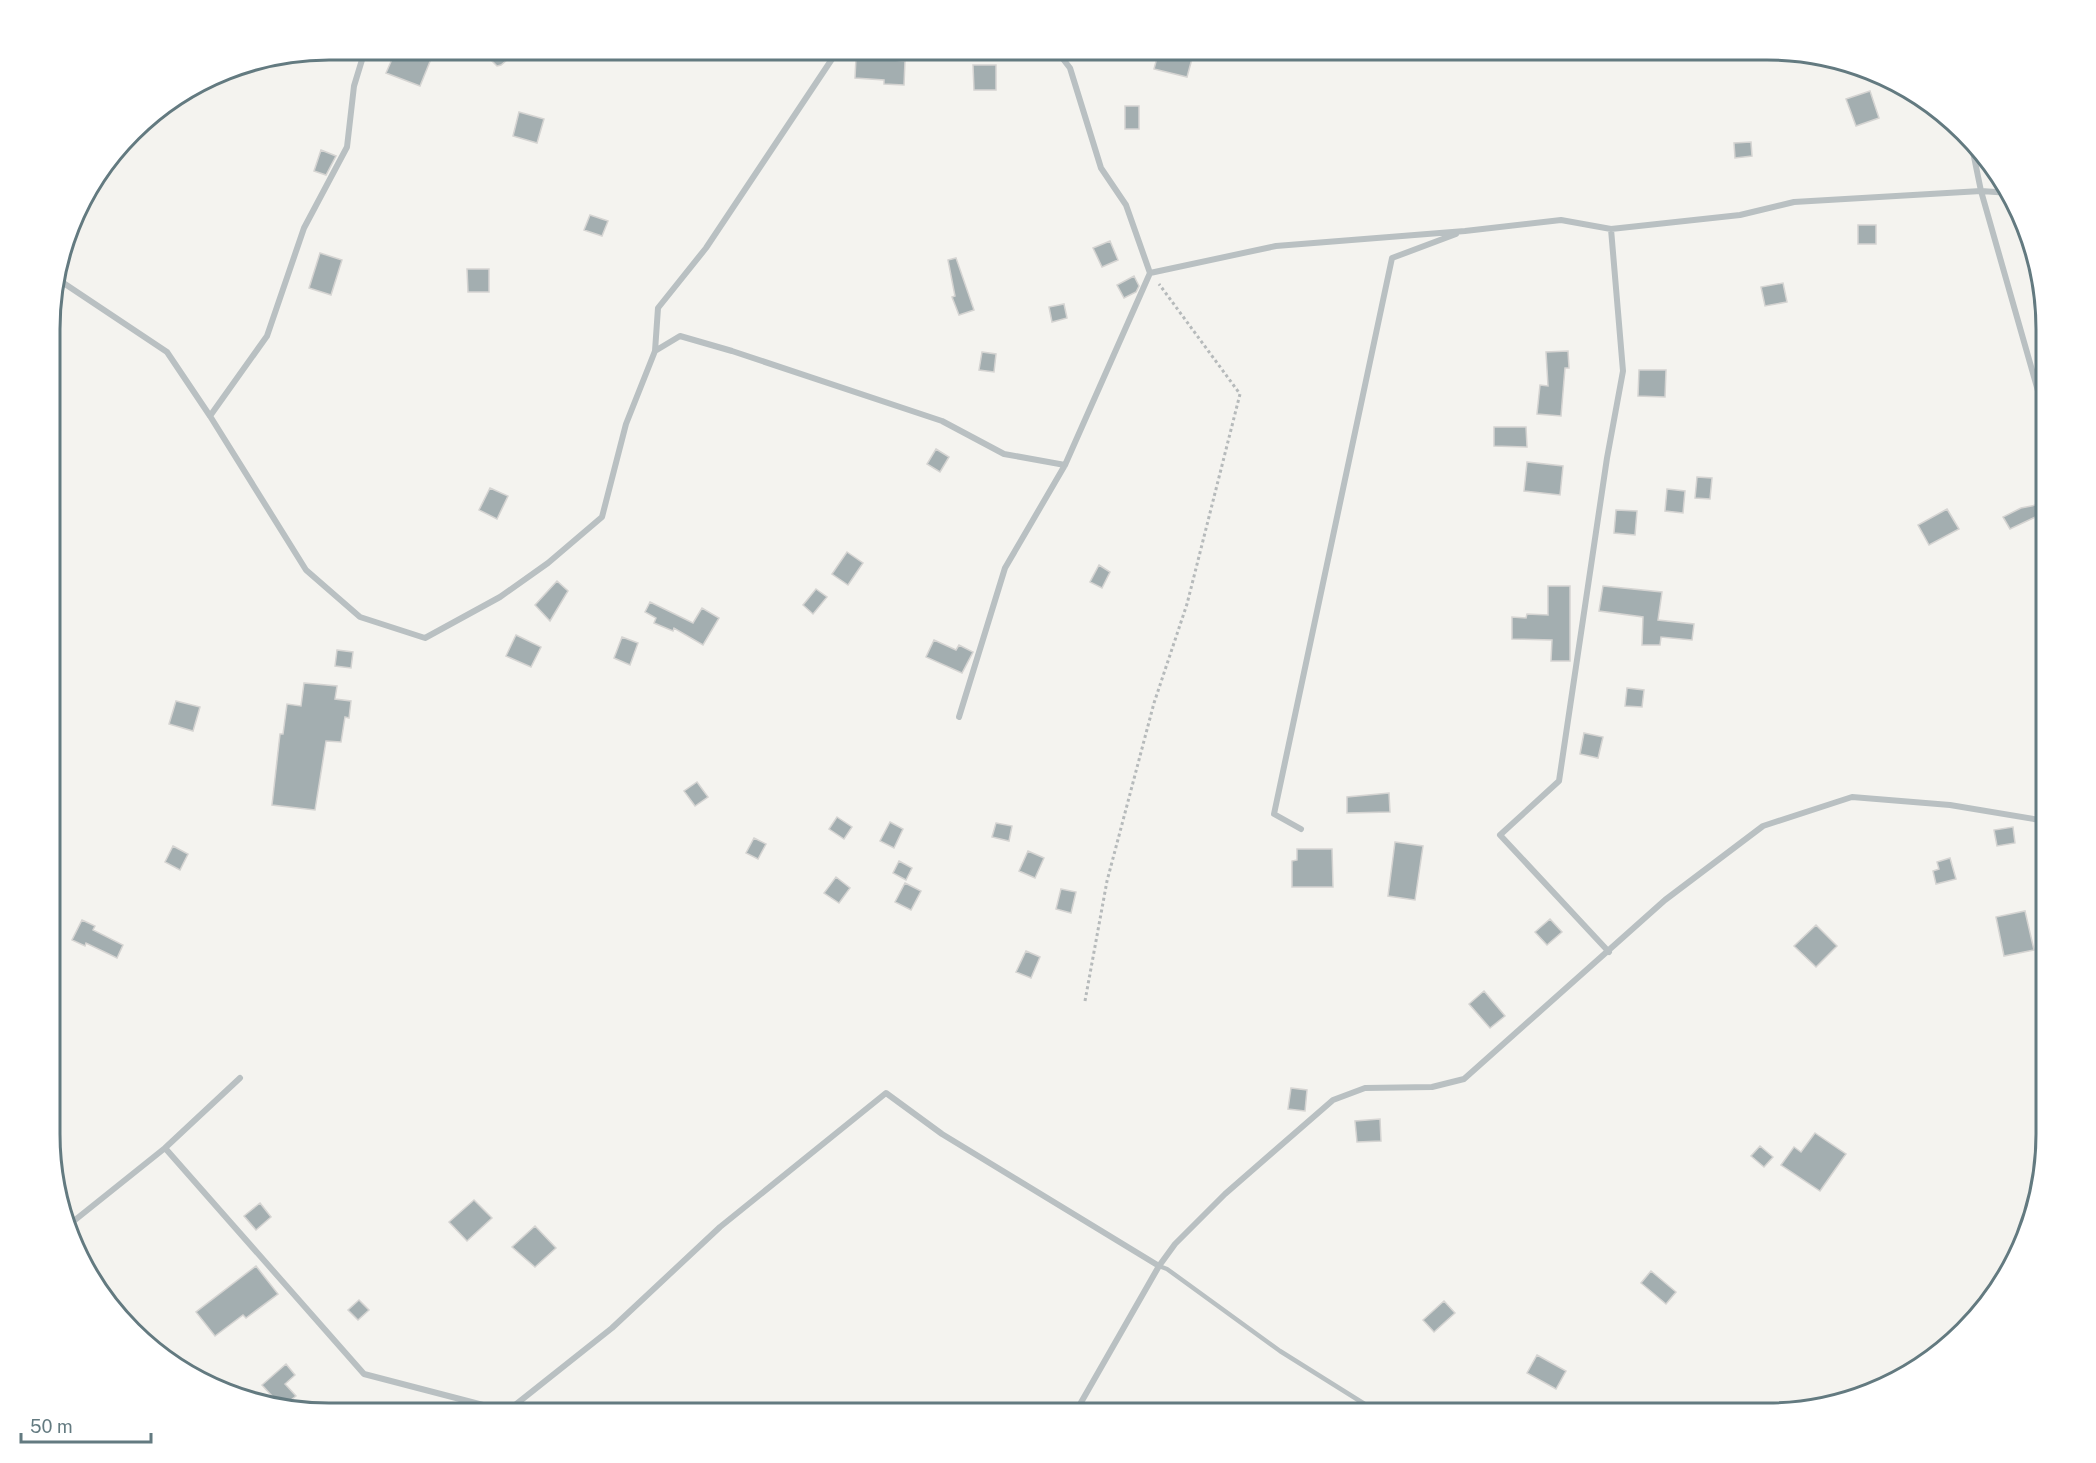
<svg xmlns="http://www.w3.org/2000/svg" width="2096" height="1463" font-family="'Public Sans',sans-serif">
  <rect width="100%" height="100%" fill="#f4f3ef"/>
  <path fill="#a3aeb0" stroke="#d5d4d2" stroke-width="1.5" d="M396,50h10l25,9 -11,27 -34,-13z
    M498,50h8l1,10 -6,5 -4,1 -6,-6 2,-8z
    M1159,50l34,5 -6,22 -33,-8z
    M856,57l49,4 -1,24 -20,-1v-4l-29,-2z
    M973,65h23v25h-22z
    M1870,91l9,27 -23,8 -10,-27z
    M1125,106h14v23h-14z
    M519,112l25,7 -7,24 -24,-7z
    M1751,142l1,14 -17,2 -1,-15z
    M321,150l15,6 -10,19 -12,-4z
    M590,215l18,6 -6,15 -18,-6z
    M1858,225h18v19h-18z
    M1110,241l8,19 -16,7 -9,-19z
    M320,253l22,7 -11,35 -22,-7z
    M956,258l18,52 -15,5 -7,-18 3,-1 -7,-36z
    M467,269h22v23h-21z
    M1134,276l5,10 -3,6 -12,6 -7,-13z
    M1783,283l4,19 -22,4 -4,-19z
    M1064,304l3,14 -15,4 -3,-15z
    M1568,351l1,17h-4l-4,48 -24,-2 3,-29 8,1 -2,-34z
    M982,352l14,2 -2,18 -15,-2z
    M1639,370h27l-1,27 -27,-1z
    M1494,427h32l1,20 -33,-1z
    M936,449l13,8 -9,15 -13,-8z
    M1527,462l36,4 -3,29 -36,-4z
    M1697,477l15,1 -2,21 -15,-1z
    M490,488l18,8 -11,23 -18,-9z
    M1667,489l18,2 -2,22 -18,-2z
    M2046,503v9l-36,17 -7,-12 18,-9z
    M1947,509l12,20 -30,16 -11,-20z
    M1616,510l21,1 -2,24 -21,-2z
    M847,552l16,11 -15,22 -16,-11z
    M1099,565l11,7 -8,16 -12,-6z
    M557,581l11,10 -18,30 -15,-16z
    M1548,586h22v75h-19l1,-21 -40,-1v-22l14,1 1,-4 21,1z
    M1603,586l59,6 -4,28 36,4 -2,16 -31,-3 -1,8h-18l1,-28 -44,-6z
    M816,589l11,8 -14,17 -10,-9z
    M650,602l43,21 9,-15 17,10 -16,27 -29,-17 -1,3 -19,-8 2,-5 -11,-6z
    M516,635l25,12 -10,20 -25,-11z
    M622,637l16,6 -8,22 -16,-7z
    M934,640l22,10 3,-5 14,7 -11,21 -36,-16z
    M337,650l16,2 -2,16 -16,-2z
    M304,683l33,3 -2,13 16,2 -2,17 -4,-1 -4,25 -15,-1 -11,69 -43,-5 8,-71h3l4,-30 14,2z
    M1627,688l17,2 -2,17 -17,-1z
    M176,701l24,6 -7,24 -24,-7z
    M1584,733l19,4 -5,21 -18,-4z
    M697,782l11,15 -13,9 -11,-15z
    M1389,793l1,19 -43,1v-16z
    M837,817l15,10 -8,12 -15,-10z
    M890,822l13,7 -9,19 -14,-7z
    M996,823l16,3 -3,15 -17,-4z
    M2013,827l2,16 -18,3 -3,-16z
    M754,838l12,6 -8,15 -12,-6z
    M1395,842l28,4 -8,54 -27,-4z
    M173,846l15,8 -8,16 -15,-8z
    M1297,849h35l1,38h-41v-26l5,-1z
    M1028,851l16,7 -9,20 -16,-7z
    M1950,858l6,21 -20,5 -3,-13 6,-2 -2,-7z
    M899,861l13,7 -6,12 -13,-7z
    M836,877l14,11 -11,15 -15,-10z
    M905,883l16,8 -10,19 -16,-8z
    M1061,889l15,3 -5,21 -15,-4z
    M2025,911l9,39 -30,6 -8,-39z
    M1550,919l12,13 -15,13 -12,-13z
    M82,920l13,6 -2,4 30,15 -6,13 -31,-15 -1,3 -13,-6z
    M1816,925l21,21 -21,21 -22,-21z
    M1026,951l14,6 -9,21 -15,-6z
    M1484,991l21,25 -15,12 -21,-24z
    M1291,1088l16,2 -2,21 -17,-2z
    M1380,1119l1,22 -24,1 -2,-21z
    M1815,1133l31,21 -26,37 -39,-26 13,-18 7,5z
    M1760,1146l13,11 -9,10 -13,-11z
    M474,1200l18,18 -25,23 -18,-19z
    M260,1203l11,14 -15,13 -12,-14z
    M535,1226l21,22 -21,19 -23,-20z
    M256,1266l22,28 -32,24 -3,-3 -28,21 -19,-24z
    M1651,1271l25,21 -10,12 -25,-21z
    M359,1300l10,10 -11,10 -10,-10z
    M1444,1301l11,12 -21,19 -11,-12z
    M1537,1355l29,16 -10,18 -29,-16z
    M286,1364l9,11 -10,9 11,12 -14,11 -20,-22z"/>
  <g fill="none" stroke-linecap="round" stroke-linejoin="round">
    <path stroke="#b6babb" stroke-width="3" stroke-dasharray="3 3" stroke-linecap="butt" d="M1085,1001l22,-120 47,-178 33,-99 53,-210 -81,-110"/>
    <path stroke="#b9c0c2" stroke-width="4.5" d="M1159,1266l8,3 113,82 99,62"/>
    <path stroke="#b9c0c2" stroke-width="6" d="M1972,147l9,44 65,228
      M1150,273l126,-27 189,-15 96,-11 50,9 129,-14 54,-13 187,-11 29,2
      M56,278l111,74 43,64 96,154 54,47 65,21 75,-41 48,-34 54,-46 24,-93 29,-73 25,-15 52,15 210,70 62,33 61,11
      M655,351l3,-43 48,-60 132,-198
      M210,416l57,-80 37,-108 43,-81 7,-61 11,-36
      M959,717l46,-149 60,-103 85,-192 -24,-68 -25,-37 -31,-100 -14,-18
      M1301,829l-27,-15 118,-556 64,-24
      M1609,952l-109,-117 59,-54 48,-323 16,-87 -12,-142
      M165,1148l199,226 142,37
      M70,1224l95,-76 75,-70
      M505,1413l107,-85 108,-101 166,-134 56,41 217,132 16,-22 50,-50 108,-94 32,-12 67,-1 32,-8 201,-179 98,-74 89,-29 98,8 96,16
      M1075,1413l84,-147"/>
  </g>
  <path d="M0 0H2096V1463H0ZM329 60H1767A269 269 0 0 1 2036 329V1134A269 269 0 0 1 1767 1403H329A269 269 0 0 1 60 1134V329A269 269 0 0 1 329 60Z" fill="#fff" fill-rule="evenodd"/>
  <path fill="none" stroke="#637a80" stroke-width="3" d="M329 60H1767A269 269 0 0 1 2036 329V1134A269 269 0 0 1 1767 1403H329A269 269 0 0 1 60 1134V329A269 269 0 0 1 329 60Z"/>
  <path d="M21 1433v9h130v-9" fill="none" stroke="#637a80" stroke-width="3"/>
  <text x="30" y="1433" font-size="18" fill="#637a80" stroke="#ffffff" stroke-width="4.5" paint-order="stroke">50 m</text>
</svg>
